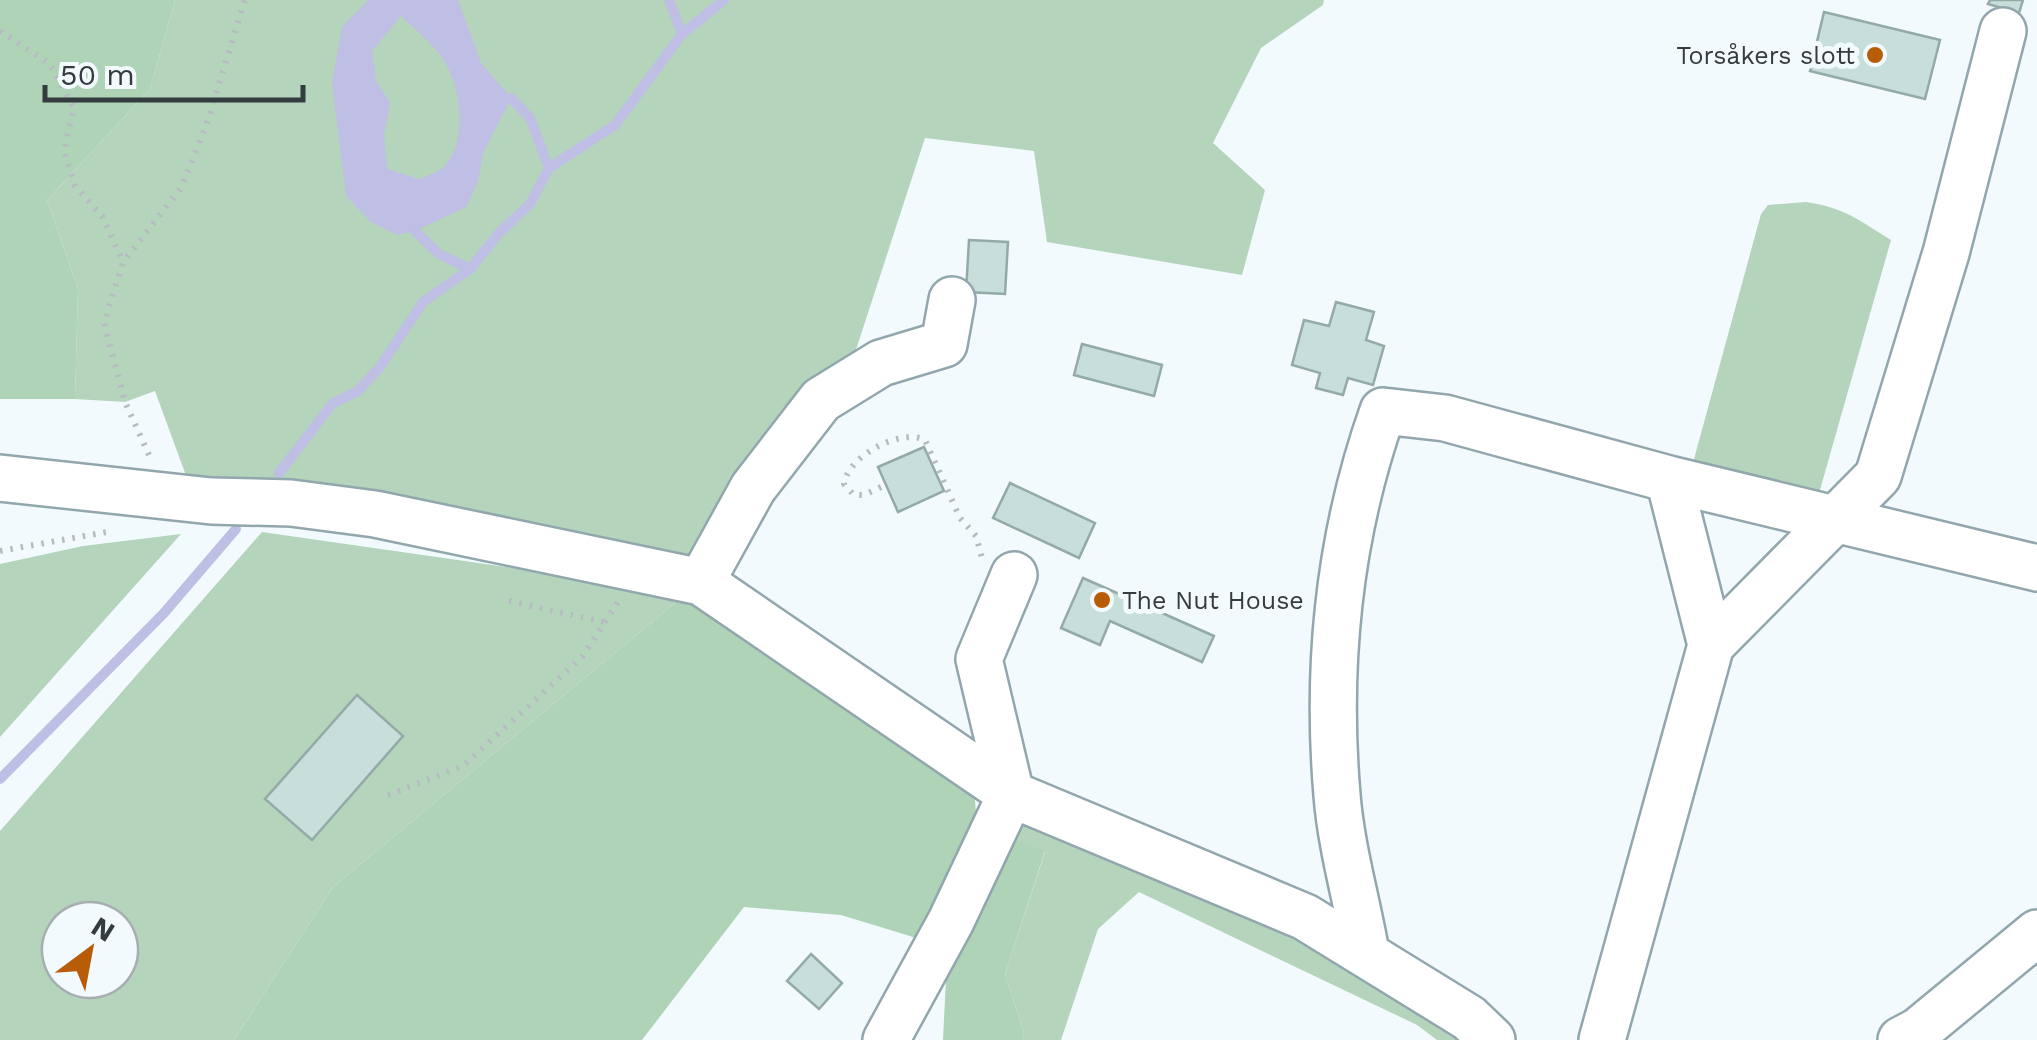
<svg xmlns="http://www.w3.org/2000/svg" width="2037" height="1040" font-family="'Work Sans',sans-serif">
  <rect width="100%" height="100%" fill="#f2fafd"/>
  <path fill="#b4d4bc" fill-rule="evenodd" d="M175,0h1149l-1,5 -62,43 -48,95 52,47 -23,85 -195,-33 -13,-91 -109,-13 -73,224 -153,188 -22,10 -489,-79 -33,-90 -30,11 -50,-3 3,-110 -31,-89 103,-111z
    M1806,202c40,6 52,18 85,38l-75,264 -125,-34 70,-256 7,-9z
    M262,532l425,61 -354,294 -99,153h-234v-209zM60,920h60v60h-60z
    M181,534l-181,203v-173l83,-18z
    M1023,819l274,115 174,106h-34l-20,-15 -278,-133 -41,37 -37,111h-39l2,-7 -19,-59 40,-122 -40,-17z"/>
  <path fill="#aed3b7" d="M0,0h175l-25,89 -103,111 31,89 -3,110h-75z
    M687,593l287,198 3,31 -54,118 -82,-25 -97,-8 -102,133h-408l99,-153z
    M1005,835l40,16 -40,123 19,59 -2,7h-79l4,-81z"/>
  <path fill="#bfbee5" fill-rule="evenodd" d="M368,0h90l23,63 30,35 -28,55 -5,28 -12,26 -51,24 -18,4 -26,-13 -25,-26 -14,-113 10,-56zM401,16c13,12 28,25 39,39 21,26 28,83 6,110 -6,7 -18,10 -27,14l-32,-10 -3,-34 6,-33 -14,-21 -4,-30z"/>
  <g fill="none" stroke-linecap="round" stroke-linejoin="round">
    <path stroke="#bfbee5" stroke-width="10" d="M669,0l13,34
      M511,98l19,20 19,50
      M415,231l24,23 31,15
      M279,473l54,-70 25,-12 22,-24 43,-65 47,-33 29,-36 31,-29 19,-36 66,-43 67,-91 42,-34
      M0,779l164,-166 72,-84"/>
  </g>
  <path fill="#c7dedb" stroke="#93aaa6" stroke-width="2.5" d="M1990,0h33l-4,13 -31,-9z
    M1824,12l116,28 -15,59 -115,-28z
    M969,240l39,2 -3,52 -39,-2z
    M1336,302l38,10 -8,28 18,6 -11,39 -25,-7 -5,17 -27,-7 4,-15 -28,-8 12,-45 25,6z
    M1082,344l80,21 -8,31 -80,-21z
    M924,447l20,44 -46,21 -20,-45z
    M1010,483l85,40 -16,35 -86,-40z
    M1083,578l131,58 -12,26 -92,-41 -10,24 -39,-17z
    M357,695l46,41 -91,104 -47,-41z
    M811,954l31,29 -23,26 -32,-28z"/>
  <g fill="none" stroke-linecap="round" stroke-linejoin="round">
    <defs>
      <path id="minor" d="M0,478l211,23 80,2 84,11 326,68 310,212 -60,127 -65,119
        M1669,479l42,166
        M1014,575l-35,84 32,135 294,123 164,101 23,22
        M701,582l52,-94 68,-88 60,-37 63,-19 8,-44
        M1366,953c-9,-52 -25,-106 -29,-158 -11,-130 2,-260 46,-384l62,7 224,61 368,89
        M1602,1040l109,-395 167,-169 68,-223 57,-222
        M1901,1040l17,-9 119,-98"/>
    </defs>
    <use href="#minor" stroke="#92a7ad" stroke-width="50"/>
    <path stroke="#b4bcbf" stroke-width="6" stroke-dasharray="2.5 8" stroke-linecap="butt" d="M0,31l50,33 24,44 -10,43 11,35 27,30 21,46
      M149,455l-24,-53 -21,-79 19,-61 58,-74 25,-62 39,-126
      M881,487l-17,8h-10l-10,-11c4,-28 56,-56 81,-44l35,78 16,18 6,22
      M0,551l107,-19
      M509,601l95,21
      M388,795l75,-29 119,-109 36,-55"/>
    <use href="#minor" stroke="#fff" stroke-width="45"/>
  </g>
  <g fill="#b95c08" stroke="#f2fafd" stroke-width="4">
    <circle cx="1875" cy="55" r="10"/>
    <circle cx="1102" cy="600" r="10"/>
  </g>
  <g text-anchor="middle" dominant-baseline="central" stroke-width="10" stroke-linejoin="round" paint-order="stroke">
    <g font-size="25" fill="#343c3f" stroke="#f2fafd" text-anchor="end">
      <text x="1855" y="55">Torsåkers slott</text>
      <text x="1122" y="600" text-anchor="start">The Nut House</text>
    </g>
  </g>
  <g transform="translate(90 950) rotate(32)"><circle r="48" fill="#f2fafd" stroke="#a6aeb1" stroke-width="2.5"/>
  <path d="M0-8L18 38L0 25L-18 38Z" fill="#b95c08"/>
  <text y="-15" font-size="28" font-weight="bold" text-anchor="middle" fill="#343c3f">N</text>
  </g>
  <path d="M45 85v15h258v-15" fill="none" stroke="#343c3f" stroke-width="5"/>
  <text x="60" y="85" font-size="30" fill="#343c3f" stroke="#f2fafd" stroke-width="8" paint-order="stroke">50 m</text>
</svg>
